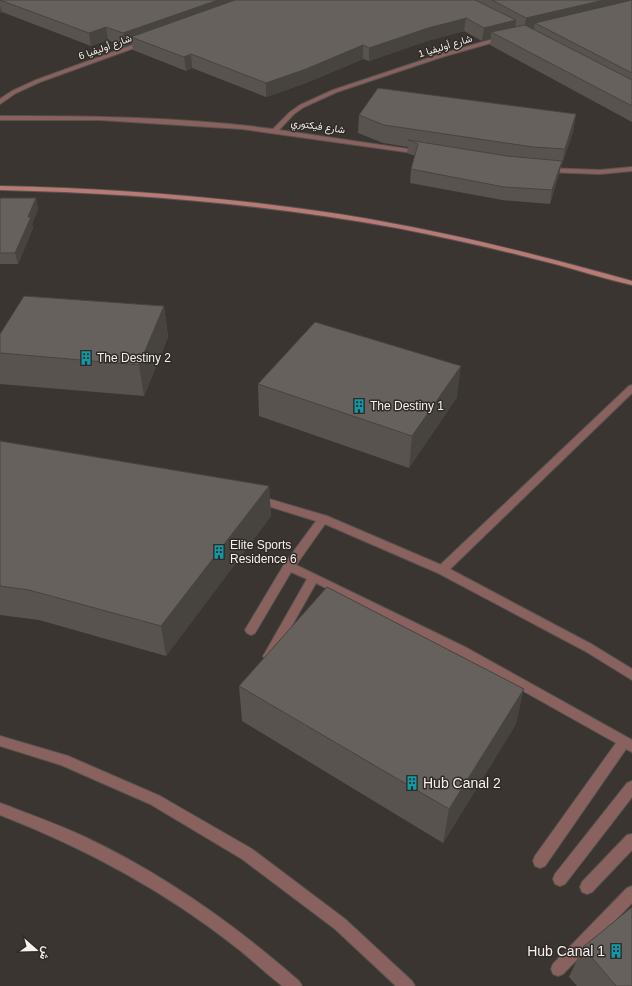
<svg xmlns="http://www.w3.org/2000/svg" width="632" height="986" font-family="Arial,Vazirmatn,sans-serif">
  <rect width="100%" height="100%" fill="#3b3531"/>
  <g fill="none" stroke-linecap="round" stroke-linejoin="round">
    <defs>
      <path id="service" d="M632,385v8l-186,180h-8l-1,-3 1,-3 191,-181z"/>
      <path id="minor" d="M503,36l3,2 -1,1 -63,18 -105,35 -33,15 -10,7 -15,16 143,21 1,1 -3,2 -178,-25 -142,-9h-100v-4c91,0 183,1 273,13l17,-17 10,-7 33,-15 105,-35z
        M146,40l3,2 -1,1 -108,39 -24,11 -16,11v-5l12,-8 24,-11z
        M632,167v4l-32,3 -54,-2 -3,-2 3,-2 54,2z
        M259,496l68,20 119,51 147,78 39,24v11l-47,-29 -147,-78 -113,-49 -29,41 171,83 165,92v12l-6,-3 -81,117 -5,2 -5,-2 -2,-5 2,-5 81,-113 -157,-88 -143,-72 -43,76 -4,2 -4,-2 -2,-3 2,-3 42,-74 -16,-7 -36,61 -4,2 -4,-2 -2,-3 40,-67 31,-42 -61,-19 -1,-2z
        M632,781v16l-67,87 -5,2 -5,-2 -2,-5 2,-5 72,-91z
        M632,834v16l-40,42 -5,2 -5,-2 -2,-5 2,-5 45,-47z
        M632,886v17l-69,71 -5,2 -5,-2 -2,-5 2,-5 74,-76z"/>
      <path id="tertiary" d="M0,736l68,20 92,40 92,53 93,70 67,62 3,5h-19l-61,-57 -93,-70 -92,-55 -89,-39 -61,-19z
        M0,803c29,11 57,21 85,34 78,37 149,87 214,144l3,5c-6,0 -13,0 -19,0 -4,-1 -39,-33 -46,-38 -72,-57 -152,-100 -237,-133z"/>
      <path id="secondary" d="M0,186c107,2 212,10 318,25 106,15 211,41 314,70v4c-27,-6 -54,-15 -81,-22 -51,-13 -102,-25 -154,-35 -132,-24 -263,-35 -397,-38z"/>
    </defs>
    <use href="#service" stroke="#59534f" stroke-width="2"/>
    <use href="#minor" stroke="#59534f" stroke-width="2"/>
    <use href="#tertiary" stroke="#59534f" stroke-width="2"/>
    <use href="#secondary" stroke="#59534f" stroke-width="2"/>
    <use href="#service" fill="#89625f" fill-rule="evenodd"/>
    <use href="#minor" fill="#89625f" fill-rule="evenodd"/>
    <use href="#tertiary" fill="#89625f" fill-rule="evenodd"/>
    <use href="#secondary" fill="#b77a75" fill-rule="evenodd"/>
  </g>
  <path fill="#58534f" d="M0,0h632v122l-142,-77 1,-6 -9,2 -18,-10 -37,10 -58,20 -6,-2 -57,24 -40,14 -74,-29 -6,3 -53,-21 -1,-6 -7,3 -17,-7 -17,6 -89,-34 -2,1z
    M576,114l-3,18 -12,35 -2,7 -9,30 -48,-4 -92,-17 1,-14 4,-13 -8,-3 1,-6 -25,-4 -25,-10 1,-18z
    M0,198h36l2,11 -6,15 1,4 -15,36h-18z
    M164,306l4,31 -24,59 -144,-12v-50z
    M258,384l199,13 -48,71 -150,-52z
    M0,441l269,45 2,30 -105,140 -127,-36 -39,-5z
    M239,686l277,38 -73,119 -201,-122z
    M583,947l49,39h-55l-8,-9z"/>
  <path fill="#474440" d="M218,0h37l-124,37 1,7 -7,3 -2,-14z
    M604,0h28v4l-97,19 -1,6 -10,2 2,-13z
    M0,5l2,7 -2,1z
    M466,18l-2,13 -37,10 -58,20v-13l59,-20z
    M516,20l-1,13 -24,-1v7l-9,2 2,-13z
    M106,27l2,13 -17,6 -2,-13z
    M363,45v14l-57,24 -40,14v-14z
    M191,54l1,14 -6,3 -2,-14z
    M576,114l-3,18 -12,35 4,-18z
    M562,161l-3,13 -9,30 2,-14z
    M36,198l2,11 -6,15 1,4 -15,36 -3,-11 13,-36z
    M164,306l4,31 -24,59 -5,-31z
    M461,366l-4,31 -48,71 3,-32z
    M269,486l2,30 -105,140 -5,-30z
    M524,689l-8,35 -73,119 6,-34z"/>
  <path fill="#66615c" stroke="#474440" d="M0,0h218l-95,33 -17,-6 -17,6z
    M235,0h240l41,20 -32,8 -18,-10 -3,1 -35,9 -59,20 -6,-3 -57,24 -40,14 -75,-29 -7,3 -53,-20z
    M492,0h112l-78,18z
    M632,0v73l-97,-50z
    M525,25l107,55v26l-141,-74z
    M378,88l198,26 -11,35 -32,-2 -149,-22 -25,-10z
    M408,140l99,16 55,5 -10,29 -48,-3 -93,-18 7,-25z
    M0,198h36l-8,19h3l-16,36h-15z
    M24,296l140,10 -25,59 -139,-12v-19z
    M315,322l146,44 -49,70 -154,-52z
    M0,441l269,45 -108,140 -132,-36 -29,-4z
    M327,587l197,102 -75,120 -210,-123z
    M632,907v79h-16l-33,-39z"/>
  <defs>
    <symbol id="building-bare" viewBox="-9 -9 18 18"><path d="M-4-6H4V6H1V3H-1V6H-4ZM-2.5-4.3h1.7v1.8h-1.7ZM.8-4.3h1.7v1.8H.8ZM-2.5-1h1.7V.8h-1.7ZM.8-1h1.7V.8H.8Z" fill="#0f9aa8" stroke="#302b27" stroke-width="2.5" paint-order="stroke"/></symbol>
  </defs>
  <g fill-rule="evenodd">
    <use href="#building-bare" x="76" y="348" width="20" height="20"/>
    <use href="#building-bare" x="349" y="396" width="20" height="20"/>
    <use href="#building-bare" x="209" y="542" width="20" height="20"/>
    <use href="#building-bare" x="402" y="773" width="20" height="20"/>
    <use href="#building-bare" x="606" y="941" width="20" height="20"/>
  </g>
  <g text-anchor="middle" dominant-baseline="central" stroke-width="3" stroke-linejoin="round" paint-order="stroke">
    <g font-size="10" fill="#f4f1ee" stroke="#302b27">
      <text transform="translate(445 46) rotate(-17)">شارع أوليفيا 1</text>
      <text transform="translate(105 47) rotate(-20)">شارع أوليفيا 6</text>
      <text transform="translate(318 126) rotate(8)">شارع فيكتوري</text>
    </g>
    <g font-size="12" fill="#f4f1ee" stroke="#302b27" text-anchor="start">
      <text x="97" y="358">The Destiny 2</text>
      <text x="370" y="406">The Destiny 1</text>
      <text x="230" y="545">Elite Sports<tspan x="230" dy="14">Residence 6</tspan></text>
    </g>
    <g font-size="14" fill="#f4f1ee" stroke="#302b27" text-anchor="start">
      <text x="423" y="783">Hub Canal 2</text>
      <text x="605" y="951" text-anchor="end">Hub Canal 1</text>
    </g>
  </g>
  <g transform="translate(36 950) rotate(110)" stroke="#302b27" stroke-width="3" paint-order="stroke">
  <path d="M0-3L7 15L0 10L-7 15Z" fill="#f4f1ee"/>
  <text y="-6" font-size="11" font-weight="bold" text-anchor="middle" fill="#f4f1ee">ش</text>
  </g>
</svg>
